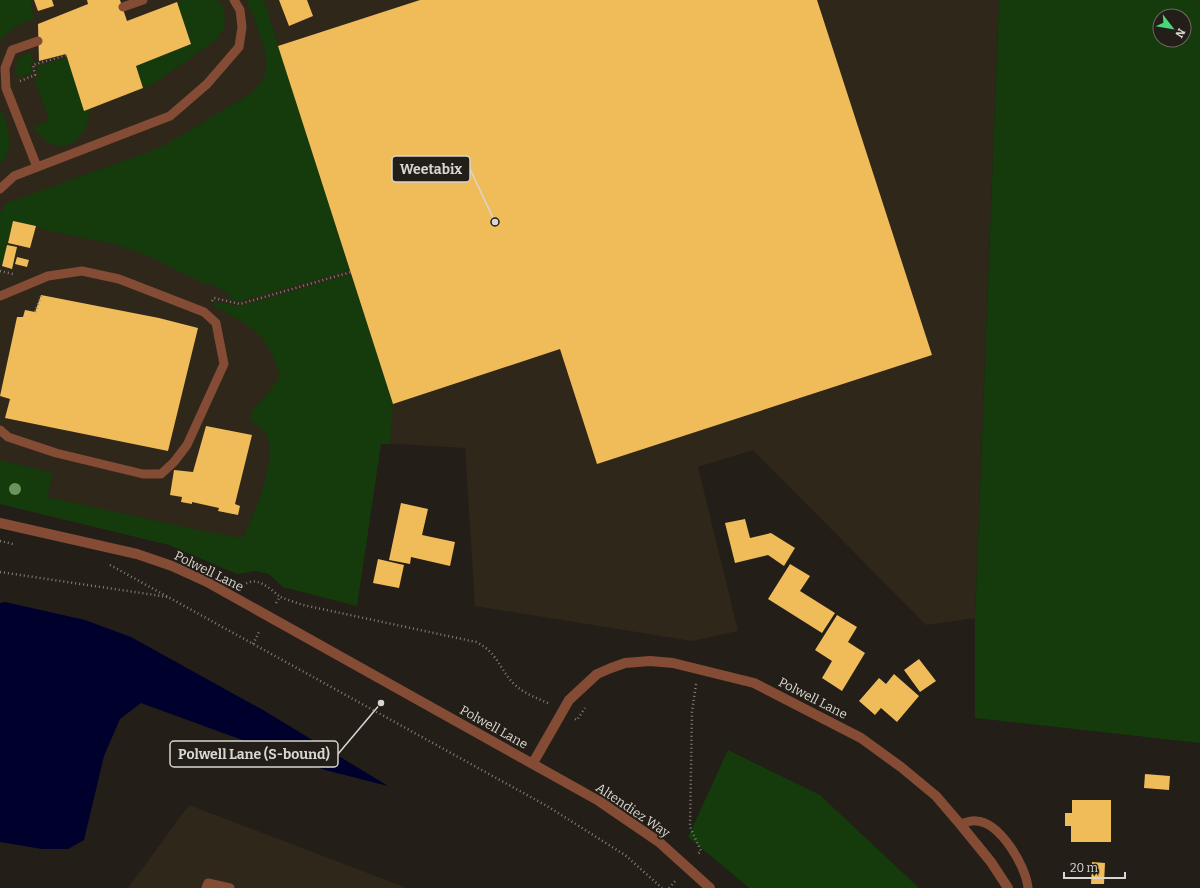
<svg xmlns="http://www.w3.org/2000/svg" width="1200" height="888" font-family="Bitter,serif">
  <rect width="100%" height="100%" fill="#231e17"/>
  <path fill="#2f271a" d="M0,0h999l-24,618 -49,7 -173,-175 -55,17 40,164 -46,10 -217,-35 -10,-158 -84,-5 -24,163 -74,-19 -14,-13 -13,-3 -19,3 -68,-29 -169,-41z
    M189,805l218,83h-279z"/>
  <path fill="#153a0c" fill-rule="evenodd" d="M0,0h34l-4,2 5,16c-15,5 -25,11 -35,23z
    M183,0h33l6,5 3,11 -1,12 -8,12 -64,45 -9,3 -7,-22 55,-22 -14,-42z
    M247,0h17l86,270 -112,32 -9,-4v-4l-20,-11 -2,2 -61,-30 -32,-11 -70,-14 -8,-4 -23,-5 -10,40 -3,2v-50l6,-10 140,-50 21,-9 83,-50c7,-7 15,-14 16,-25 3,-18 -13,-51 -19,-69z
    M999,0h201v743l-225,-25v-100zM1160,16h24v24h-24z
    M30,52l4,11 -4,2 3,8 -15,5 -2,-5 1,-14z
    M67,57c6,15 19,37 22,52 3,18 -15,43 -35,36 -9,-3 -15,-10 -21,-18l16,-7 -15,-42 5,-1 -3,-10z
    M3,112c5,19 13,36 -3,52v-51z
    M351,274l42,130 -3,40h-9l-24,162 -74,-19 -14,-13 -13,-3 -19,3 -68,-29 -169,-41v-44l53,13 -6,24 161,35 35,6c11,-25 34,-75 24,-102 -2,-6 -12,-12 -17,-17l2,-8 17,-19 11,-16c-14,-46 -28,-48 -67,-71v-3l27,4z
    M728,750l92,45 99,93h-170l-61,-51z"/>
  <path fill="#00002d" d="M5,602l80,18 46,17 132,73 125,76 -63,-16 -184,-67 -21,16 -16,37 -20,84 -16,9h-26l-42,-7v-239z"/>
  <path fill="#f0bc5a" d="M34,0h18l2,6 -16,5z
    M87,0h33l7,21 50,-19 14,42 -55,22 7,22 -59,23 -18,-57 -27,7 -1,-37 50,-20z
    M279,0h28l6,16 -24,10z
    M420,0h397l115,355 -335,109 -37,-115 -167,55 -115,-358z
    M13,221l23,5 -6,22 -22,-5z
    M7,245l10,2 -5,22 -10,-3z
    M17,257l12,3 -2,7 -12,-3z
    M41,295l118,23 39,10 -30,123 -163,-33 5,-19 -10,-3 17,-79h6l2,-7 10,2z
    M206,426l46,9 -17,69 5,2 -2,9 -20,-4 1,-3 -27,-6v2l-11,-2 1,-5 -12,-2 4,-25 19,2z
    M401,503l27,6 -6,26 33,7 -5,24 -39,-9 -1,7 -21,-4z
    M745,519l5,19 21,-5 24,15 -11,18 -16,-11 -33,8 -10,-40z
    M378,559l26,6 -5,23 -26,-5z
    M790,564l20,12 -10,15 35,22 -13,20 -54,-34z
    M837,615l20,12 -9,15 17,11 -23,38 -20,-13 10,-17 -17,-11z
    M919,659l17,22 -16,11 -16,-22z
    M894,674l25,22 -22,26 -16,-14 -6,7 -16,-14 20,-23 7,6z
    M1145,774l25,2 -1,14 -25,-2z
    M1072,800h39v42h-40v-16h-6v-13h7z
    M1092,862l13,1 -1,21h-13z"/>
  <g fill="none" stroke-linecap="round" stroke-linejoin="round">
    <path stroke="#84807a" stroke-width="2.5" stroke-dasharray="1 3" stroke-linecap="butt" d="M20,81l15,-6 -2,-10 34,-10
      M0,271l13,3
      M212,301l2,-3 26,6 111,-32
      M35,312l6,-16
      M0,541l13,3
      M110,565l437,241 78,49 37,33
      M0,572l168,25
      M243,586c12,-12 28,3 37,11
      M276,603l4,-6 23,8 173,37c21,10 23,26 37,41 11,11 24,15 37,21
      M253,644l7,-14
      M696,684l-4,28 -2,115 11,24 -4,4
      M575,719l2,1 8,-12
      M669,888l8,-9"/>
    <path stroke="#844b35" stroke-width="9" d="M123,7l20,-7
      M37,167l-31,-79 -1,-20 7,-18 26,-9
      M0,189l14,-13 156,-60 37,-32 32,-37 3,-20 -2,-17 -6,-10
      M0,296l48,-20 34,-5 37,8 85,33 12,11 8,41 -37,81 -13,17 -13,12h-18l-87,-21 -48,-16 -8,-7
      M960,824c5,-1 11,-4 16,-3 24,1 50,45 52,67
      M206,888l2,-5 22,5"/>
    <path stroke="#844b35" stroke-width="10" d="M0,523l137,31 35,12 35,16 392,219 60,41 51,46
      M533,763l36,-63 28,-26 14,-6 14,-5 25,-2 23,2 81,20 107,55 40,29 35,29 24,28 31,38 17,26"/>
  </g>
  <circle fill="#69955a" cx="15" cy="489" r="6"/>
  <g text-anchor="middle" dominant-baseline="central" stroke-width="4" stroke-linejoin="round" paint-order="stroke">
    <g font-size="13" fill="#d9d6d1" stroke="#231e17">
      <text transform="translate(209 571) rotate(26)">Polwell Lane</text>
      <text transform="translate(813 698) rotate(27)">Polwell Lane</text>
      <text transform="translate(494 727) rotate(29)">Polwell Lane</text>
      <text transform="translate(633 810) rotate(34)">Altendiez Way</text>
    </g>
  </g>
  <path fill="none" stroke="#d9d6d1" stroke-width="1.5" d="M495 222L470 169M381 703L338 754"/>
  <g fill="#d9d6d1" stroke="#231e17" stroke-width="1.5">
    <circle cx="495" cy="222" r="4"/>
    <circle cx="381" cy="703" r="4"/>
  </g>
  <g fill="#231e17" stroke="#d9d6d1" stroke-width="1.5">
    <rect x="392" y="156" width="78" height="26" rx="4"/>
    <rect x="170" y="741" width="168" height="26" rx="4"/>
  </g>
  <g font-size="14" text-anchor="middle" font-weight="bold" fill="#d9d6d1">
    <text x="431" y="174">Weetabix</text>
    <text x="254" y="759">Polwell Lane (S-bound)</text>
  </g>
  <g transform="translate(1172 28) rotate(121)"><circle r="19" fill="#231e17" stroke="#6c6861"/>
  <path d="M0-3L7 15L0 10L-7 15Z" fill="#48d779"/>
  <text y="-6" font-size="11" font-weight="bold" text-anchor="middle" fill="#d9d6d1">N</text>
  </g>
  <path d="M1064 872v6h61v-6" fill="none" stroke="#d9d6d1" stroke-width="2"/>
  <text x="1070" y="872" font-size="12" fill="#d9d6d1" stroke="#231e17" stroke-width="3" paint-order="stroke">20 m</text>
</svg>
